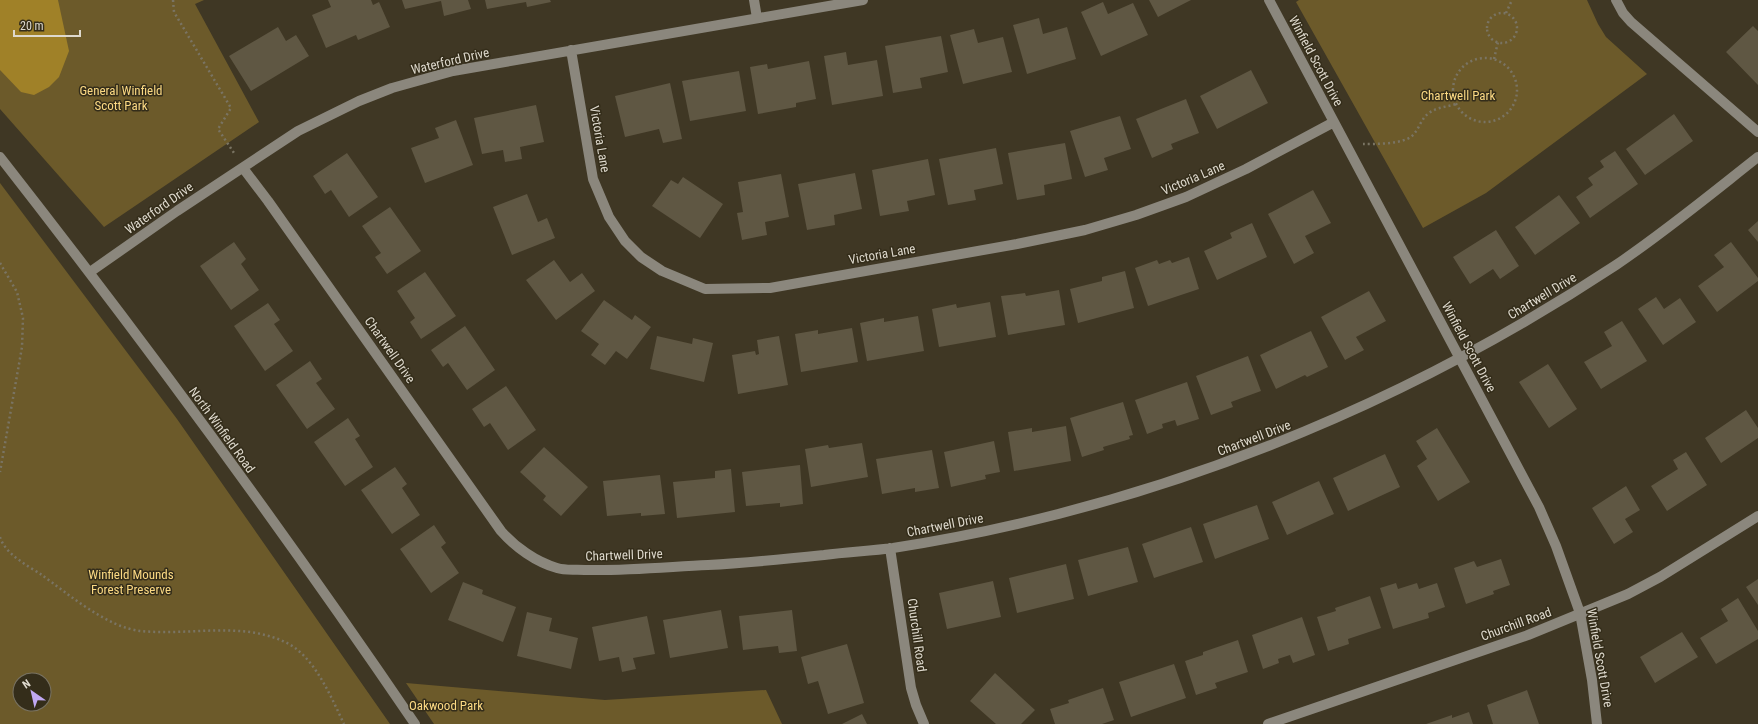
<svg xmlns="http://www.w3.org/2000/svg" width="1758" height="724" font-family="'Roboto Condensed',sans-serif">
  <rect width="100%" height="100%" fill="#3f3724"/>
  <path fill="#6c5a2a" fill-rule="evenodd" d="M0,0h204l-9,4 64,118 -155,105 -104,-118z
    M1299,0h288l11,24 8,13 41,37 -161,119 -63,35 -127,-226z
    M0,183l177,236 213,305h-390zM20,680h24v24h-24z
    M406,683l199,17 161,-10 16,34h-348z"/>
  <path fill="#a08128" d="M0,0h58l11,51 -10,26 -10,10 -15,8 -13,-3 -21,-22z"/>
  <path fill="#5f5743" d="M328,0h43l2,5 6,-3 11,25 -32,13 -2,-5 -30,13 -14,-33 19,-8z
    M402,0h66l3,9 -27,7 -3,-15 -36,8z
    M485,0h65l1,2 -24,5 -1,-5 -39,7z
    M1149,0h42l-33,17z
    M1103,2l5,12 25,-11 15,32 -47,21 -20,-44z
    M1039,18l4,16 24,-7 9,32 -49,15 -14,-49z
    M1753,26l5,5v54l-32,-33z
    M278,27l8,14 10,-6 13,21 -58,35 -22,-35z
    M974,29l4,14 25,-6 9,35 -49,12 -13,-49z
    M941,36l7,36 -28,6 2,10 -29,5 -8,-47z
    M846,52l2,13 29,-5 6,36 -51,9 -8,-49z
    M809,61l7,38 -20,4v4l-38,7 -8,-47 17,-3 1,5z
    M1251,70l17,33 -51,26 -17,-33z
    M739,71l7,40 -56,10 -8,-40z
    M670,83l12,56 -19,4 -4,-14 -34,8 -10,-41z
    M1186,99l13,34 -28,11 2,5 -21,9 -16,-39z
    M536,105l8,37 -24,5 2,12 -17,3 -2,-12 -21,4 -8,-36z
    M1674,114l19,27 -48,34 -19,-26z
    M1120,116l11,33 -27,9 4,12 -23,7 -15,-46z
    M456,120l17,45 -48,18 -14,-35 28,-10 -4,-10z
    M1065,143l7,36 -28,6 1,10 -28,5 -9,-47z
    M996,148l7,36 -29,6 2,10 -28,5 -9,-46z
    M1615,151l23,33 -48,34 -14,-21 17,-12 -5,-7 16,-11 -4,-6z
    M347,153l31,44 -29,20 -18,-27 -6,4 -12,-18z
    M928,159l7,36 -28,6 2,10 -29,5 -8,-46z
    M855,173l7,36 -28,6 1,10 -28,5 -9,-46z
    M781,174l8,43 -24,5 2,13 -25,5 -5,-27 6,-1 -5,-30z
    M683,177l40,27 -23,34 -48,-32 19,-26 7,4z
    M1313,190l18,33 -26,13 9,17 -20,11 -26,-50z
    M527,194l11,28 9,-4 8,20 -43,17 -19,-48z
    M1559,195l21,28 -45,32 -20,-28z
    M390,207l31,44 -34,23 -12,-17 6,-4 -19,-27z
    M1758,221v21l-10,-12z
    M1252,223l15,34 -50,23 -13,-29 28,-13 -2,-5z
    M1496,230l23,36 -19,13 -7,-10 -23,15 -17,-27z
    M234,242l12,17 -5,5 18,26 -28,20 -31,-44z
    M1731,242l27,36v3l-41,31 -19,-26 26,-19 -10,-12z
    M1189,257l10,32 -51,17 -13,-38 22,-8 2,4 11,-4 2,3z
    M554,260l16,22 12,-9 13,18 -39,29 -30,-40z
    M1125,271l9,37 -56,15 -8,-34 32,-8v-4z
    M425,272l31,44 -35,23 -11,-17 5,-4 -18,-27z
    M1059,290l6,35 -57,10 -7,-39 24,-3 1,3z
    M1369,291l17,30 -30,16 8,13 -19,10 -24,-43z
    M1656,297l8,12 16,-11 16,24 -33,23 -25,-36z
    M604,300l28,20 3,-5 16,12 -24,32 -11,-8 -11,14 -14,-10 8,-11 -18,-13z
    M990,302l6,35 -57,10 -7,-38 24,-5 1,4z
    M268,303l12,17 -6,4 19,27 -28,20 -31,-45z
    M918,316l6,35 -57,10 -7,-38 24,-5v4z
    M1622,321l25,40 -46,28 -17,-27 28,-16 -8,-14z
    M465,326l30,44 -28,20 -19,-27 -5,4 -12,-17z
    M852,328l6,34 -57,10 -6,-38 23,-4v4z
    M1311,331l17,36 -21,10 -2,-2 -29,14 -16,-34z
    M657,336l35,8 1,-6 20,5 -9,39 -54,-13z
    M779,336l9,49 -50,9 -6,-39 23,-4 1,4 3,-1 -2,-14z
    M1248,356l13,35 -30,11 2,5 -22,8 -15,-39z
    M310,361l12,18 -6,4 19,26 -28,20 -31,-44z
    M1548,364l29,45 -28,19 -30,-46z
    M1187,382l12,37 -22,7 -2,-6 -13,4 1,4 -16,6 -12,-34z
    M506,386l30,44 -28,20 -18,-27 -6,4 -12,-18z
    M1123,402l10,33 -4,1 1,3 -27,8 1,3 -22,7 -12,-39z
    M1746,410l12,18v10l-37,25 -16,-25z
    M348,418l12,18 -5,3 18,28 -28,19 -31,-44z
    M1066,426l5,35 -57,10 -6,-39 24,-4v4z
    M1437,428l33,54 -32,19 -21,-35 10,-7 -11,-18z
    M994,441l6,31 -15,3 1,4 -35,8 -7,-35z
    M862,443l6,34 -57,10 -6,-38 23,-4 1,3z
    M544,447l44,40 -27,29 -18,-16 3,-4 -26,-24z
    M932,450l7,38 -24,4v-4l-33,6 -6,-35z
    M1686,452l21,33 -40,26 -16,-25 27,-17 -5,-9z
    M1385,454l15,33 -52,24 -15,-33z
    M800,465l3,39 -23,3v-4l-34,3 -4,-34z
    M395,467l12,17 -5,4 18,27 -28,19 -31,-44z
    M731,469l4,43 -58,6 -4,-36 42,-4v-7z
    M660,475l5,39 -24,2v-3l-34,3 -4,-35z
    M1319,481l15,33 -47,21 -15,-33z
    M1626,486l14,24 -15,9 8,13 -19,12 -22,-36z
    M1257,505l12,34 -54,20 -12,-35z
    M434,525l12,18 -5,4 18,26 -28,20 -31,-44z
    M1191,527l12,35 -49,16 -12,-34z
    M1128,547l10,35 -50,14 -10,-36z
    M1501,559l9,26 -17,6 1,3 -28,10 -12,-36 20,-7 3,6z
    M1066,564l8,35 -57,14 -8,-35z
    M1758,579v26l-12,-18z
    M993,581l8,36 -54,12 -8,-36z
    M463,582l20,8 -1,4 34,13 -13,35 -55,-22z
    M1396,583l2,6 19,-6 2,6 18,-6 8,24 -17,6 1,5 -36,11 -13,-41z
    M1370,596l11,32 -33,11 1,5 -21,7 -11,-34 19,-6 -1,-3z
    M1738,598l20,33v8l-42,25 -16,-26 28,-17 -7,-12z
    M721,610l7,38 -58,10 -7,-38z
    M792,610l5,41 -18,2 -1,-7 -35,4 -4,-34z
    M527,612l25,6 -3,13 29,7 -7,31 -54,-13z
    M647,616l8,38 -22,4 3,11 -14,3 -3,-15 -20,4 -7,-34z
    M1302,617l13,38 -22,8 -3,-8 -12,4 1,4 -16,6 -11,-34z
    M1682,632l16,25 -43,26 -15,-26z
    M1238,640l10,32 -33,11 2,5 -21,7 -11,-34 18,-6v-3z
    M847,644l17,59 -36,11 -10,-33 -10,3 -7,-27z
    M1174,664l12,34 -55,19 -12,-35z
    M995,673l40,37 -14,14h-25l-26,-23z
    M1103,688l11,32 -12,4h-47l-5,-15 19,-6 -1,-3z
    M1527,690l12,34h-46l-6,-19z
    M1469,712l4,12h-47l26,-9v3z
    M862,714l5,10h-25z"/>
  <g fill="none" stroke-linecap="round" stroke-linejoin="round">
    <path stroke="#7a7463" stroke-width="2.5" stroke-dasharray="2 3" stroke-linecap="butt" d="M173,0l1,12 57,96 -13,21 16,24
      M1487 28a15 15 0 1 1 30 0a15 15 0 1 1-30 0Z
      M1506,13l6,-13
      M1453 90a32 32 0 1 1 64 0a32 32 0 1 1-64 0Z
      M1494,59l4,-17
      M1363,144c12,0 33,0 44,-5 12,-5 12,-19 22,-26 8,-6 18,-6 27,-9
      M0,263l17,29 6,26 -1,29 -22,125
      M0,537c5,17 28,29 42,38 26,19 66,53 99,56 48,5 99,-10 144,11 29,13 46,55 59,82"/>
    <path stroke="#8b877d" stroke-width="10" d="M754,0l3,18
      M1269,0l270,507 17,39 24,67 12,67 5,44
      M1616,0l7,13 8,9 127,110
      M571,50l22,129 16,38 16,24 16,16 21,14 43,18 65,-1 247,-44 68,-14 51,-15 50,-18 60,-28 88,-47
      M0,157c144,184 283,373 415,567
      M243,168l25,33 233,330c14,16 35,31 56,37 9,3 19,1 28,2 41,1 82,-3 123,-5 39,-2 78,-6 116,-10 23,-3 46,-4 69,-7 258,-40 505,-139 723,-283 49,-33 95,-71 142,-108
      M90,272l87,-61 121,-80 61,-30 33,-13 61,-17 410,-71
      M890,548l21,140 5,17 8,19
      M1268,724l260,-89 100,-41 32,-17 98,-61"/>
  </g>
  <g text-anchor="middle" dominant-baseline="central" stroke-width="3" stroke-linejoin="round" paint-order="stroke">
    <g font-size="13" fill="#ded9cd" stroke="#342d1a">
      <text transform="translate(450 61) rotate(-13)">Waterford Drive</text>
      <text transform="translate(1316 61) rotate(62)">Winfield Scott Drive</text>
      <text transform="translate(600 139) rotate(80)">Victoria Lane</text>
      <text transform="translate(1193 178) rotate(-23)">Victoria Lane</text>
      <text transform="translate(159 208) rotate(-35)">Waterford Drive</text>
      <text transform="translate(882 254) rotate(-10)">Victoria Lane</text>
      <text transform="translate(1542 296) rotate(-31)">Chartwell Drive</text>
      <text transform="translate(1469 347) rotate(62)">Winfield Scott Drive</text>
      <text transform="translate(390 350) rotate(55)">Chartwell Drive</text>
      <text transform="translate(222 430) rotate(54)">North Winfield Road</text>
      <text transform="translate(1254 438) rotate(-21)">Chartwell Drive</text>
      <text transform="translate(945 525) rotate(-11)">Chartwell Drive</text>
      <text transform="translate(624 555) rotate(-2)">Chartwell Drive</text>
      <text transform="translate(1516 624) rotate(-20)">Churchill Road</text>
      <text transform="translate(917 635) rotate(82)">Churchill Road</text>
      <text transform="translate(1600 658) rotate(80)">Winfield Scott Drive</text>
    </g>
    <g font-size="13" fill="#fbd983" stroke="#342d1a">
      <text x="121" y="90">General Winfield<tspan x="121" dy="15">Scott Park</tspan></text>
      <text x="1458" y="95">Chartwell Park</text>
      <text x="131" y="574">Winfield Mounds<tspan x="131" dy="15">Forest Preserve</tspan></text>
      <text x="446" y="705">Oakwood Park</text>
    </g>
  </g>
  <g transform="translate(32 692) rotate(326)"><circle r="19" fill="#342d1a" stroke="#787262"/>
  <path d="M0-3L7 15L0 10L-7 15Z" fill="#c1a8f3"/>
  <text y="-6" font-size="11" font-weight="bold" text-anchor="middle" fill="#ded9cd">N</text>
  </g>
  <path d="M14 30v6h66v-6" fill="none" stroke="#ded9cd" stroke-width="2"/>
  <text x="20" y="30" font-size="12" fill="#ded9cd" stroke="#342d1a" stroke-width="3" paint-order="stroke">20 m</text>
</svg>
